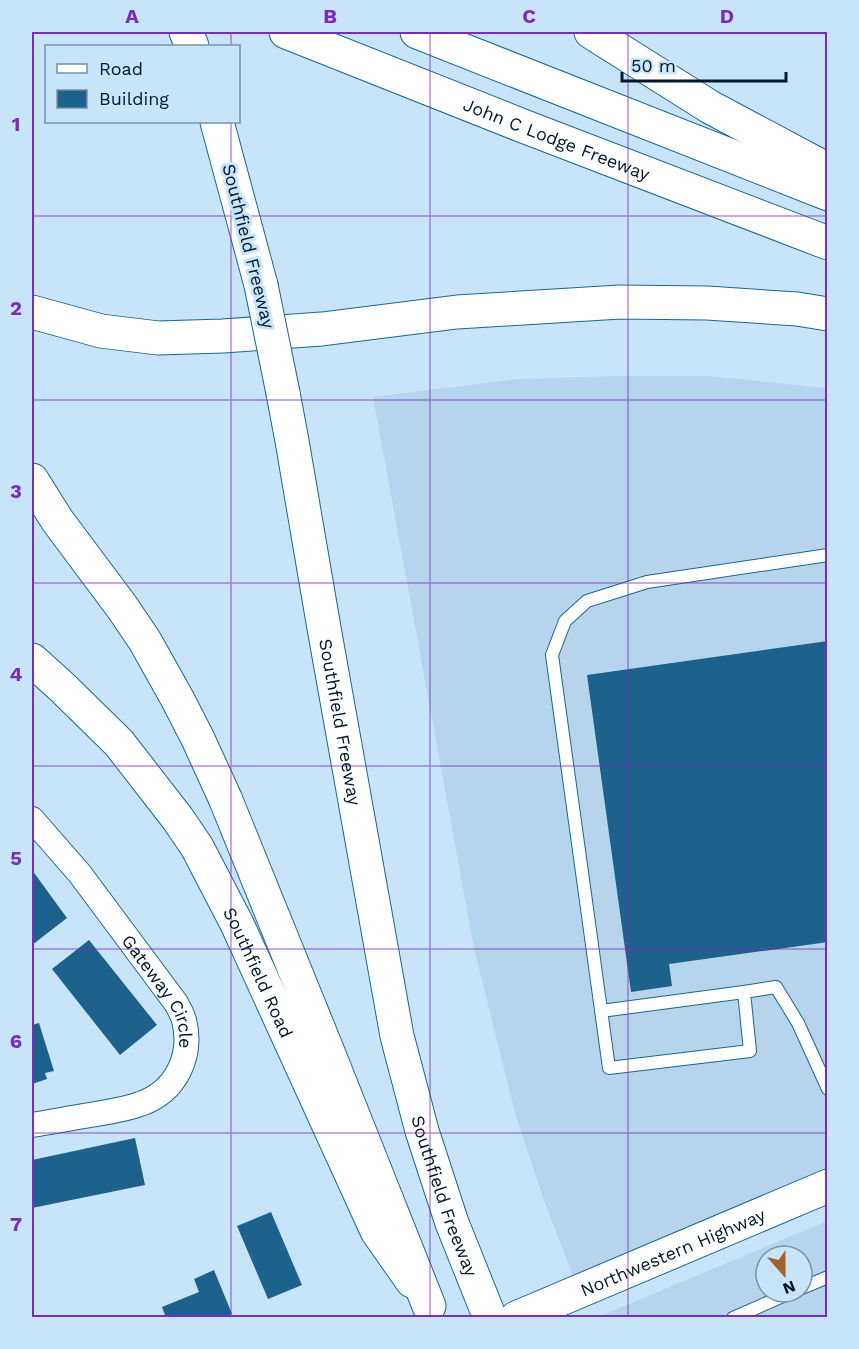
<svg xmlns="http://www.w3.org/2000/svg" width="859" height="1349" font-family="'Work Sans',sans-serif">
  <rect width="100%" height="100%" fill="#c8e4f9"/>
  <path fill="#b6d5ec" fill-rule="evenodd" d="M615,376h94l118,12v780l-20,11 -234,97 -30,-78 -28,-85 -41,-165 -101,-551 144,-18z
    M827,1221v96h-229zM766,1256h36v36h-36z"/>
  <path fill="#1d628c" d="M828,641v301l-159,22 3,22 -41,6 -44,-317z
    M32,870l35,48 -35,27z
    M89,940l68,85 -37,30 -68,-86z
    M39,1023l15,48 -9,2 2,6 -15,5v-59z
    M135,1138l10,47 -113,23v-48z
    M271,1212l31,73 -34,14 -31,-73z
    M214,1270l18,44 -9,4h-57l-4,-11 37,-15 -5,-13z"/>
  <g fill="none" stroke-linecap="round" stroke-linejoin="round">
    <defs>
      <path id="service" d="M828,555l-181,27 -60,19 -22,20 -13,34 57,413 141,-17 -6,-59 32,-5 22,36 30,66
        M601,1011l143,-19
        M802,1288l26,-11
        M733,1318l59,-26"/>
      <g id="minor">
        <path id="s1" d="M32,819l48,55 96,129c3,5 6,11 8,17 9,36 -8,72 -44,84 -16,6 -33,8 -50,11 -19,3 -39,7 -58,10"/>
      </g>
      <g id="secondary">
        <path id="s2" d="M32,660l31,28 56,55 59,76 19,28 40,77 140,307 35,50"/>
        <path id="s3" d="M516,1318l312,-132"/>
      </g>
      <g id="motorway">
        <path d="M186,32l6,14"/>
        <path id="s4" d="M286,32l237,94 305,117"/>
        <path d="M417,32l411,162"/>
        <path d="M591,32l119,75 118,63"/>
        <path d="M217,122l44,163"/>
        <path d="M32,312l69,19 57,7 65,-2 99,-7 135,-17 163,-10 87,1 90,6 31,5"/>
        <path id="s5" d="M283,393l9,48 32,187 73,408 25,95 30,92 38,95"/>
        <path d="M32,480l25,40 65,87 23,34 33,59 20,39 27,59 103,254 101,254"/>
      </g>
    </defs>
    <use href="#service" stroke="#176896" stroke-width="14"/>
    <use href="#minor" stroke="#176896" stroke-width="26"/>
    <use href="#secondary" stroke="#176896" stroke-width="35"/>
    <use href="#motorway" stroke="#176896" stroke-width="35"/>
    <use href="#service" stroke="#fff" stroke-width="12"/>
    <use href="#minor" stroke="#fff" stroke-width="24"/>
    <use href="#secondary" stroke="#fff" stroke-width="33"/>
    <use href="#motorway" stroke="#fff" stroke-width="33"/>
    <defs>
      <path id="motorway-bridge" d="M261,285l22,108"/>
    </defs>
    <use href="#motorway-bridge" stroke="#176896" stroke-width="35" stroke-linecap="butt"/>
    <use href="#motorway-bridge" stroke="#fff" stroke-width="33"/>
  </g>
  <path fill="none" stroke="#7b2cbf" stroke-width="1.5" stroke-opacity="0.55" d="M231,32v14M430,32v1286M628,32v1286M231,122v1196M32,216h796M32,400h796M32,583h796M32,766h796M32,949h796M32,1133h796"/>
  <g text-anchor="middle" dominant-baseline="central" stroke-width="6" stroke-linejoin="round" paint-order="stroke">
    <g font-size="18" fill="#00182b" stroke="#c8e4f9">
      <text stroke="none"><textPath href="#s4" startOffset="291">John C Lodge Freeway</textPath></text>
      <text transform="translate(249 246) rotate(76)">Southfield Freeway</text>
      <text stroke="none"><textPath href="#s5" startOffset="334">Southfield Freeway</textPath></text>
      <text stroke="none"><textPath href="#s2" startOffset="390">Southfield Road</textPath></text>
      <text stroke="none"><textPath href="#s1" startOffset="216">Gateway Circle</textPath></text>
      <text stroke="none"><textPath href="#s5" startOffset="820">Southfield Freeway</textPath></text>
      <text stroke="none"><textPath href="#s3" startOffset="170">Northwestern Highway</textPath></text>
    </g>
  </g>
  <rect width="859" height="1349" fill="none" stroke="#c8e4f9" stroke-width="66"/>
  <rect x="45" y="45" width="195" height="78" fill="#c8e4f9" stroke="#7892a7" stroke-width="1.5"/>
  <rect x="57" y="64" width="30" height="9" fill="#ffffff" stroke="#7892a7" stroke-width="1.5"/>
  <text x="99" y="75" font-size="18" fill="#00182b">Road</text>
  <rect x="57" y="90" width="30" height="18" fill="#1d628c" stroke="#7892a7" stroke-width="1.5"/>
  <text x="99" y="105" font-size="18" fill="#00182b">Building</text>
  <g transform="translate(784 1274) rotate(159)"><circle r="28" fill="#c8e4f9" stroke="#7892a7" stroke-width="1.5"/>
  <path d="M0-4.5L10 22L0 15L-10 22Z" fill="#a16329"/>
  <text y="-9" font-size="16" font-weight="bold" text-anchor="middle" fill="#00182b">N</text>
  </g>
  <path d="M622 72v9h164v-9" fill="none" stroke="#00182b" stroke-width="3"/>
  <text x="631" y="72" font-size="18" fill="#00182b" stroke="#c8e4f9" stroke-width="4.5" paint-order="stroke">50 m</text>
  <rect x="33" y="33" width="793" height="1283" fill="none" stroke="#7b2cbf" stroke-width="2"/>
  <g font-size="20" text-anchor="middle" font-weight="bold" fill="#7b2cbf">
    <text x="132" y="23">A</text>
    <text x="330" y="23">B</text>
    <text x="529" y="23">C</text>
    <text x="727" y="23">D</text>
    <text x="16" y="131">1</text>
    <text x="16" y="315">2</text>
    <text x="16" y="498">3</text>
    <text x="16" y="681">4</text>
    <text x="16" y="865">5</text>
    <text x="16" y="1048">6</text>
    <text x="16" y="1231">7</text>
  </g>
</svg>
